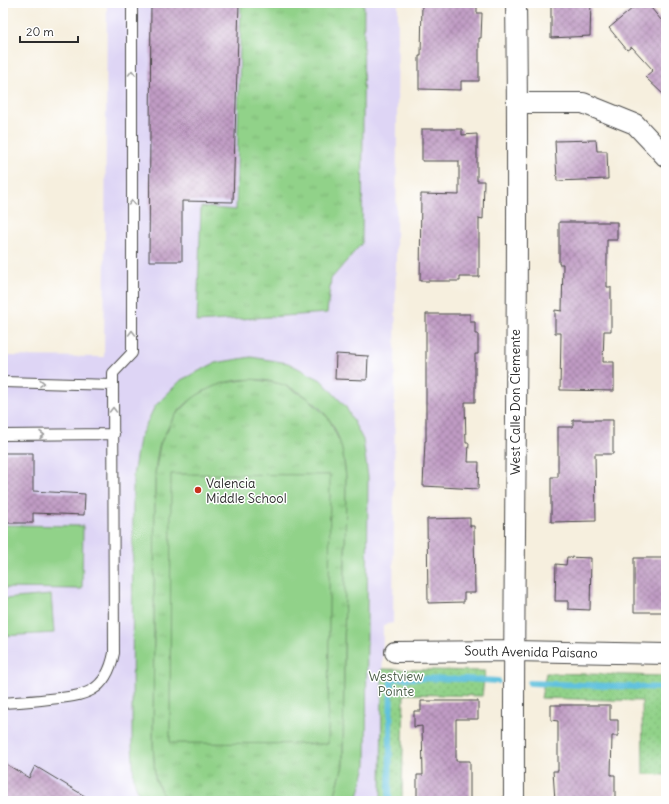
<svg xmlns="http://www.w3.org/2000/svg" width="669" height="804" font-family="Delius,sans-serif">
  <defs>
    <pattern id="grass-tufts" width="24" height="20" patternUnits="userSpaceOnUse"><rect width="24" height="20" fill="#91d289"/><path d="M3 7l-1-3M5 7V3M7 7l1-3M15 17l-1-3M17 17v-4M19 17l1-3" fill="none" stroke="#7db476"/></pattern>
    <pattern id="park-dots" width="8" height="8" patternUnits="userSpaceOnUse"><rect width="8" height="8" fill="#91d289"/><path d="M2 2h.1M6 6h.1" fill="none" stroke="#7db476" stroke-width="1.8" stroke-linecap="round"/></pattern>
    <pattern id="building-cross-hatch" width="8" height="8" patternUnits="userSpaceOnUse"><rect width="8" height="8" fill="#c09bc4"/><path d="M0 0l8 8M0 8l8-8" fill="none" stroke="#9c7f9f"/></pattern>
  </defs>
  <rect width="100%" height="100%" fill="#fff"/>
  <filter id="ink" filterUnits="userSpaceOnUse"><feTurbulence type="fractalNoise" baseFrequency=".025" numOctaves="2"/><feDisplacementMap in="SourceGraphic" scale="8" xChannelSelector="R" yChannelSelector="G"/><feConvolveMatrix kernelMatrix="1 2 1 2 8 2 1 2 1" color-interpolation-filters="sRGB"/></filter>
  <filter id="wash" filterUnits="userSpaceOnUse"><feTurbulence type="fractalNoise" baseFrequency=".012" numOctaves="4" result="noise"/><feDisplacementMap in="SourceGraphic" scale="16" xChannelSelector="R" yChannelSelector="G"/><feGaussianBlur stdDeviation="0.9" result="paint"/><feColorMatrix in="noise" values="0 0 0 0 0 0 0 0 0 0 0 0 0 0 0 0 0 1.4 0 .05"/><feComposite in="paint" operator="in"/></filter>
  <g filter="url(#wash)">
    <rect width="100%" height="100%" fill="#f6efde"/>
    <path fill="#ded5f5" d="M107,3h291l-5,620 -10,2 -2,176h-378v-445l101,1z"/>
    <path fill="url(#grass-tufts)" stroke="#5e7e5a" d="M241,3h123l-2,240 -31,36 -4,34 -130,9 4,-115 35,3z
      M252,379l30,5 26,14 21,21 13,28 4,30 -3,289 -9,32 -2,3h-167l-10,-24 -2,-33 2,-270 5,-30 14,-27 21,-21 27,-13z"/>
    <path fill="url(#park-dots)" stroke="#5e7e5a" d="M382,669l103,2 -3,25 -78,-2 -2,107h-21z
      M546,673l120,3v99l-23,-1 -1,-73 -101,-3z"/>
    <path fill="#91d289" stroke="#5e7e5a" d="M251,357l37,6 33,17 25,27 17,33 5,37 -2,289 -9,35h-25l2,-3 9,-32 3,-289c-2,-20 -5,-41 -17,-58 -38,-52 -116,-53 -155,-2 -3,4 -5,9 -7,13 -2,4 -5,9 -7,14 -3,9 -4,20 -5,30l-2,270 2,34 10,23h-23l-8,-20 -2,-37 1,-268 6,-37 16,-33 26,-26 34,-17z
      M171,474l159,1 -2,269 -158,-1z
      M3,525l80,1 -1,63 -79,-1z
      M51,595l3,38 -51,3v-37z"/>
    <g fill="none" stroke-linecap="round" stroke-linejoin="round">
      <path stroke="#60c1de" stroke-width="6" d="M530,683l136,5
        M389,801l2,-121 8,-2 67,1 32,2"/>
    </g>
    <g id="blocks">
      <path fill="url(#building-cross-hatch)" d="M151,3h88l-6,199 -51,-1v60h-33z
        M422,3h55v10h5l-1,25h-2v43h-18v9l-42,-1v-33h2z
        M551,3h40l-1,33 -39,2z
        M639,3h8l19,23v71l-21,-20 8,-7 -21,-23 -5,3 -18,-22z
        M422,129h40v6l15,-1v47h7l-1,38 -4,-1v59h-19v4h-40l1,-87 38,1v-34h-37z
        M596,140l1,11h10l1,28 -51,2 -2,-40z
        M559,222h58v18h-10v47h4v44h-7l-1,31h11v29l-54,-1 1,-57h-6v-23l7,1 1,-47h-4z
        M426,314h44v8h5v12h3v20h-3v48h-10l1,41h3l-1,19h11l-1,27 -55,-3 2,-45h1z
        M336,354l32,2 -1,24 -32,-1z
        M573,420h40v34h-18l1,67 -45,1v-45h7v-50h15z
        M3,453h30v38l52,3 -1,21 -51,-2v10h-30z
        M470,518v8h4l1,67h-11v9l-36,1 -1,-84z
        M567,557l24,1 -1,52 -22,-1v-8h-13l1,-37 10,1z
        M634,558h32v54h-32z
        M421,701h57v18h-22v42h14v40h-53v-26h6l-1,-49 -8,1v-16h7z
        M551,705h59v15h8v16h-6l-1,39h4v26h-60l-2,-30h5v-50l-7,-1z
        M3,762l26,16 6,-12 58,35h-90z"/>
    </g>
  </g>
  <g filter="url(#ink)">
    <use href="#blocks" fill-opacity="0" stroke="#494846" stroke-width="1"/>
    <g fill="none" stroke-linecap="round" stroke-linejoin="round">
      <defs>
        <path id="lane" d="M3,382l110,3v-12l19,-20v-350
          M3,435l111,-1
          M3,703c15,-1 31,-2 46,-4 36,-3 57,-6 65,-46l-1,-268"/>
        <path id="street" d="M518,103h65l52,21 31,33
          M395,652l119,-1 152,3
          M514,801c-1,-266 6,-532 2,-798"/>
      </defs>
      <use href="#lane" stroke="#494846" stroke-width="12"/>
      <use href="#street" stroke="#494846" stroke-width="22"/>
      <use href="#lane" stroke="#fff" stroke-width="10"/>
      <use href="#street" stroke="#fff" stroke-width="20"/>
    </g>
    <defs><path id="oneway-chevron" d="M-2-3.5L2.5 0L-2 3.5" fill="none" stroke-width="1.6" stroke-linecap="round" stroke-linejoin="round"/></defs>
    <g stroke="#a0a0a0">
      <use href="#oneway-chevron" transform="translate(132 73) rotate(-90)"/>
      <use href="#oneway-chevron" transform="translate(132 203) rotate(-90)"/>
      <use href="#oneway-chevron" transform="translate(132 333) rotate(-90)"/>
      <use href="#oneway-chevron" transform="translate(42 383) rotate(1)"/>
      <use href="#oneway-chevron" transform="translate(113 410) rotate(-90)"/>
      <use href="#oneway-chevron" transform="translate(42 435)"/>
    </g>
  </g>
  <circle fill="#c8321e" stroke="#fff" stroke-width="1.5" cx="198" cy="490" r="4"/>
  <g text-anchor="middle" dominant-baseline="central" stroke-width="3" stroke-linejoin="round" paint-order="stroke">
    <g font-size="13" fill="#2b2b2b" stroke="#fff">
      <text transform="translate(515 402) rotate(-90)">West Calle Don Clemente</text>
      <text transform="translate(531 652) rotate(1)">South Avenida Paisano</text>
    </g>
    <g font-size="13" fill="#2b2b2b" stroke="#fff" text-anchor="start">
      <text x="206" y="483">Valencia<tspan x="206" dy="15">Middle School</tspan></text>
    </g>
    <g font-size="13" fill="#4a5d47" stroke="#fff">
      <text x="396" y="676">Westview<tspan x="396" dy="15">Pointe</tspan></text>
    </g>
  </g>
  <rect width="669" height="804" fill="none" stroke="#fff" stroke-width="16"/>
  <path d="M20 36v6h58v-6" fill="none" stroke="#2b2b2b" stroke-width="2"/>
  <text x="26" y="36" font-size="12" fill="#2b2b2b" stroke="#ffffff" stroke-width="3" paint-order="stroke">20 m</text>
</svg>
